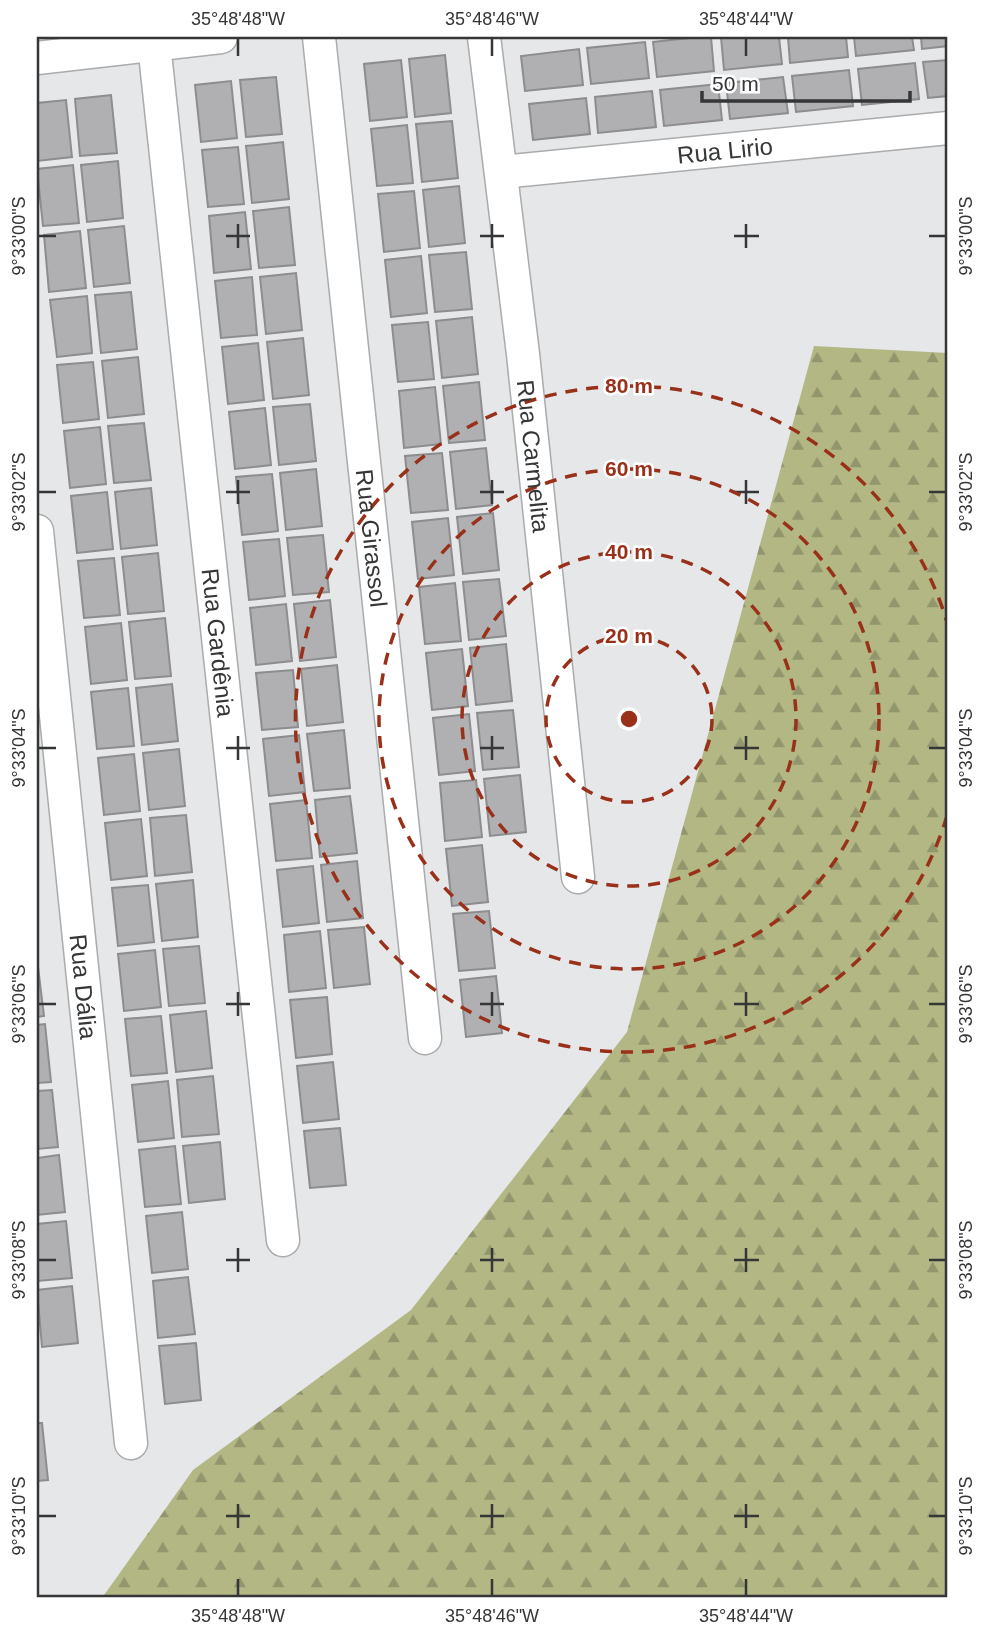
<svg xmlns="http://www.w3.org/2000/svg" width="985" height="1635" font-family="Arial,sans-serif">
  <defs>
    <pattern id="forest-firs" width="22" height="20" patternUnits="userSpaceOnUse" patternTransform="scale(1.75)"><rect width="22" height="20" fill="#b3b783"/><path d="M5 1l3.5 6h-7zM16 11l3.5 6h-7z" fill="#92966c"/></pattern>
  </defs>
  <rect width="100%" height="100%" fill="#e5e7e9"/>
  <path fill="url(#forest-firs)" d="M814,346l134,7v1245h-846l91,-128 218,-160 216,-278z"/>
  <path fill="#b0afb2" stroke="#8d8c8e" stroke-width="2" d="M699,37h12l3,34 -57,6 -4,-35z
    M721,37h58l3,27 -58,6z
    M788,37h58l2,20 -58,6z
    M854,37h58l2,13 -58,6z
    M921,37h27v9l-26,3z
    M645,42l4,36 -58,6 -4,-36z
    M579,49l4,36 -58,6 -4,-35z
    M445,55l6,58 -36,4 -6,-58z
    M401,60l6,57 -37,4 -6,-57z
    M948,60v36l-20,2 -5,-36z
    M915,63l4,36 -57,6 -4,-36z
    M849,70l4,36 -57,6 -4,-36z
    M276,77l6,57 -36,3 -6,-57z
    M783,77l5,36 -58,6 -4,-36z
    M231,81l6,57 -36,4 -6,-57z
    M718,84l4,36 -58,6 -4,-36z
    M652,91l4,36 -58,6 -3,-36z
    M111,95l6,58 -37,3 -5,-57z
    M586,98l4,36 -57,6 -4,-36z
    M66,100l6,57 -35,4v-58z
    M452,121l6,57 -36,4 -6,-58z
    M407,125l6,58 -36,3 -6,-57z
    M283,142l6,57 -37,4 -6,-57z
    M238,147l6,57 -36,3 -6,-57z
    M118,161l5,57 -36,4 -6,-57z
    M73,165l6,58 -36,3 -6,-57z
    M459,186l6,57 -36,4 -6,-57z
    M414,191l6,57 -36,4 -6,-58z
    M289,207l6,58 -36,3 -6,-57z
    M245,212l6,57 -37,4 -5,-57z
    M124,226l6,57 -36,4 -6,-57z
    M80,231l6,57 -37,4 -5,-57z
    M466,252l6,57 -37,3 -6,-57z
    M421,256l6,57 -36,4 -6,-57z
    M296,273l6,57 -36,4 -6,-57z
    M252,277l5,58 -36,3 -6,-57z
    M131,292l6,57 -36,4 -6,-58z
    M87,296l5,57 -35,4 -7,-57z
    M472,317l6,57 -36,4 -6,-57z
    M428,322l6,57 -36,3 -6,-57z
    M303,338l6,57 -36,4 -6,-57z
    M258,343l6,57 -36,4 -6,-57z
    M138,357l6,57 -36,4 -6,-57z
    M93,362l6,57 -36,4 -6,-58z
    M479,382l6,58 -36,3 -6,-57z
    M435,387l6,57 -37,4 -5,-57z
    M310,404l6,57 -37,4 -6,-58z
    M265,408l6,57 -36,4 -6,-57z
    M144,423l7,57 -37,3 -6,-57z
    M100,427l6,57 -36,4 -6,-57z
    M486,448l6,57 -36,4 -6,-57z
    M442,453l6,57 -37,3 -6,-57z
    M316,469l6,57 -36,4 -6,-57z
    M272,474l6,57 -36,4 -6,-58z
    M151,488l6,57 -36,4 -6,-57z
    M107,492l6,57 -36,4 -6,-57z
    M493,513l6,57 -36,4 -6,-57z
    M448,518l6,57 -36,4 -6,-57z
    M323,535l6,57 -36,3 -6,-57z
    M279,539l6,57 -36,4 -6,-58z
    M158,553l6,58 -36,3 -6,-57z
    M114,558l6,57 -36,3 -6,-57z
    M499,579l7,57 -37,4 -6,-58z
    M455,583l6,58 -36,3 -6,-57z
    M330,600l6,57 -36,4 -6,-57z
    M286,604l6,57 -36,4 -6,-57z
    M165,618l6,58 -36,3 -6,-57z
    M121,623l6,57 -36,4 -6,-57z
    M506,644l6,57 -36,4 -6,-57z
    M462,649l6,57 -36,4 -6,-57z
    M337,665l6,57 -36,4 -6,-57z
    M293,670l5,57 -36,3 -6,-57z
    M172,684l6,57 -36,4 -6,-57z
    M128,688l6,58 -37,3 -6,-57z
    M513,710l6,57 -36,3 -6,-57z
    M469,714l6,57 -36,4 -6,-57z
    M344,730l6,58 -36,3 -7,-57z
    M299,735l6,57 -36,4 -6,-57z
    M179,749l6,57 -36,4 -6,-57z
    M134,754l6,57 -36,4 -6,-57z
    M520,775l6,57 -36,4 -6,-57z
    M476,780l6,57 -37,4 -5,-58z
    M350,796l7,57 -37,4 -5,-57z
    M306,800l6,58 -36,3 -6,-57z
    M186,815l6,57 -37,4 -5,-58z
    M141,819l6,57 -36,4 -6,-57z
    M482,845l6,57 -36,4 -6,-57z
    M357,861l6,57 -36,4 -6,-57z
    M313,866l6,57 -36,4 -6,-57z
    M193,880l5,57 -36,4 -6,-57z
    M148,885l6,57 -36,4 -6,-58z
    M489,911l6,57 -36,3 -6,-57z
    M364,927l6,57 -36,4 -6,-58z
    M320,931l6,57 -37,4 -5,-57z
    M199,946l6,57 -36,3 -6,-57z
    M155,950l6,57 -37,4 -6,-57z
    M37,959l7,57 -7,1z
    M496,976l6,57 -36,4 -6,-57z
    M327,997l5,57 -36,4 -6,-58z
    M206,1011l6,57 -36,4 -6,-57z
    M161,1016l6,57 -36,3 -6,-57z
    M45,1024l6,58 -14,1v-58z
    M333,1062l6,57 -36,4 -6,-57z
    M213,1076l6,58 -37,3 -5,-57z
    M168,1081l6,57 -36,4 -6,-57z
    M52,1090l6,57 -21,2v-58z
    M340,1128l6,57 -36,3 -6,-57z
    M220,1142l5,57 -36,4 -6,-57z
    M175,1146l6,58 -36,3 -6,-57z
    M59,1155l6,57 -28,3v-57z
    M182,1212l6,57 -36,4 -6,-57z
    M66,1221l6,57 -35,3v-57z
    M188,1277l7,57 -37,4 -5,-57z
    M72,1286l6,57 -36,4 -5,-57z
    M196,1343l5,57 -36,4 -6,-58z
    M37,1423h5l6,57 -11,1z"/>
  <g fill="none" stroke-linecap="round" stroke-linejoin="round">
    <defs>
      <g id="minor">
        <path id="s1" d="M319,37l106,1001"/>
        <path id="s2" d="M484,37l39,317 55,523"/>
        <path id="s3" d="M154,44l129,1196"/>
        <path d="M37,58l184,-21"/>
        <path id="s4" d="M502,172l446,-44"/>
        <path id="s5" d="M37,531l94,912"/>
      </g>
    </defs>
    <use href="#minor" stroke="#a9abad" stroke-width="35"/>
    <use href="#minor" stroke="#fff" stroke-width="32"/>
  </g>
  <path fill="none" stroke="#353637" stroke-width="2.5" d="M238,38v18M492,38v18M746,38v18M238,224v24M492,224v24M746,224v24M38,236h18M226,236h24M480,236h24M734,236h25M929,236h17M238,480v24M492,480v24M746,480v24M38,492h18M226,492h24M480,492h24M734,492h25M929,492h17M238,736v24M492,736v24M746,736v24M38,748h18M226,748h24M480,748h24M734,748h25M929,748h17M238,992v24M492,992v24M746,992v24M38,1004h18M226,1004h24M480,1004h24M734,1004h25M929,1004h17M238,1248v24M492,1248v24M746,1248v24M38,1260h18M226,1260h24M480,1260h24M734,1260h25M929,1260h17M238,1504v24M492,1504v24M746,1504v24M38,1516h18M226,1516h24M480,1516h24M734,1516h25M929,1516h17M238,1579v17M492,1579v17M746,1579v17"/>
  <g fill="none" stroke="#99301a" stroke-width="3.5" stroke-dasharray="12 9">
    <circle cx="629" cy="719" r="83"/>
    <circle cx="629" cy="719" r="167"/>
    <circle cx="629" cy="719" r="250"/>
    <path d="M947 816A333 333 0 1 1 947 622"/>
  </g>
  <g text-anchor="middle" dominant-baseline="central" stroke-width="5" stroke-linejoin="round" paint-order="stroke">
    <g font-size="24" fill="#353637" stroke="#fff">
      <text stroke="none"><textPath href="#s4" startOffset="224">Rua Lirio</textPath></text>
      <text stroke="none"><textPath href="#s2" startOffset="422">Rua Carmelita</textPath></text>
      <text stroke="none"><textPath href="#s1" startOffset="504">Rua Girassol</textPath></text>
      <text stroke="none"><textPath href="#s3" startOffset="602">Rua Gardênia</textPath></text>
      <text stroke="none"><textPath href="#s5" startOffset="458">Rua Dália</textPath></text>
    </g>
  </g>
  <circle cx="629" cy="719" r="10" fill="#99301a" stroke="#fff" stroke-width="3.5"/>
  <g font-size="21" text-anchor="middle" font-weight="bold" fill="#99301a" stroke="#fff" stroke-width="5" stroke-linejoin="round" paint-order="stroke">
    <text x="629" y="393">80 m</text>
    <text x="629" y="476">60 m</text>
    <text x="629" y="559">40 m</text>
    <text x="629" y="643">20 m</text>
  </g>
  <rect width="985" height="1635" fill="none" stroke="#ffffff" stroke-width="77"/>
  <path d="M702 91v10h208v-10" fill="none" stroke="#353637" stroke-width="3.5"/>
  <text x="712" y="91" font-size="21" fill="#353637" stroke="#ffffff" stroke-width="5" paint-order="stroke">50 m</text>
  <rect x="38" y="38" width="908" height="1558" fill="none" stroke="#353637" stroke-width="2.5"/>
  <g font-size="18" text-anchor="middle" fill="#353637">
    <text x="238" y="25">35°48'48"W</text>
    <text x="492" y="25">35°48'46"W</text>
    <text x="746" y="25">35°48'44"W</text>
    <text transform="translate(19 236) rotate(-90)" y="6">9°33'00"S</text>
    <text transform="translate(966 236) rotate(-90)" y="6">9°33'00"S</text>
    <text transform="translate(19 492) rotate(-90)" y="6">9°33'02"S</text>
    <text transform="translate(966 492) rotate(-90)" y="6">9°33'02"S</text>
    <text transform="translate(19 748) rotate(-90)" y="6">9°33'04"S</text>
    <text transform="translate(966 748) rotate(-90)" y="6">9°33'04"S</text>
    <text transform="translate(19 1004) rotate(-90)" y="6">9°33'06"S</text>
    <text transform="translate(966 1004) rotate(-90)" y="6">9°33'06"S</text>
    <text transform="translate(19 1260) rotate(-90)" y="6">9°33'08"S</text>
    <text transform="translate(966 1260) rotate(-90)" y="6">9°33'08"S</text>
    <text transform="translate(19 1516) rotate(-90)" y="6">9°33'10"S</text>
    <text transform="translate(966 1516) rotate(-90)" y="6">9°33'10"S</text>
    <text x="238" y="1622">35°48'48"W</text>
    <text x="492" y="1622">35°48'46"W</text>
    <text x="746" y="1622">35°48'44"W</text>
  </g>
</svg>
